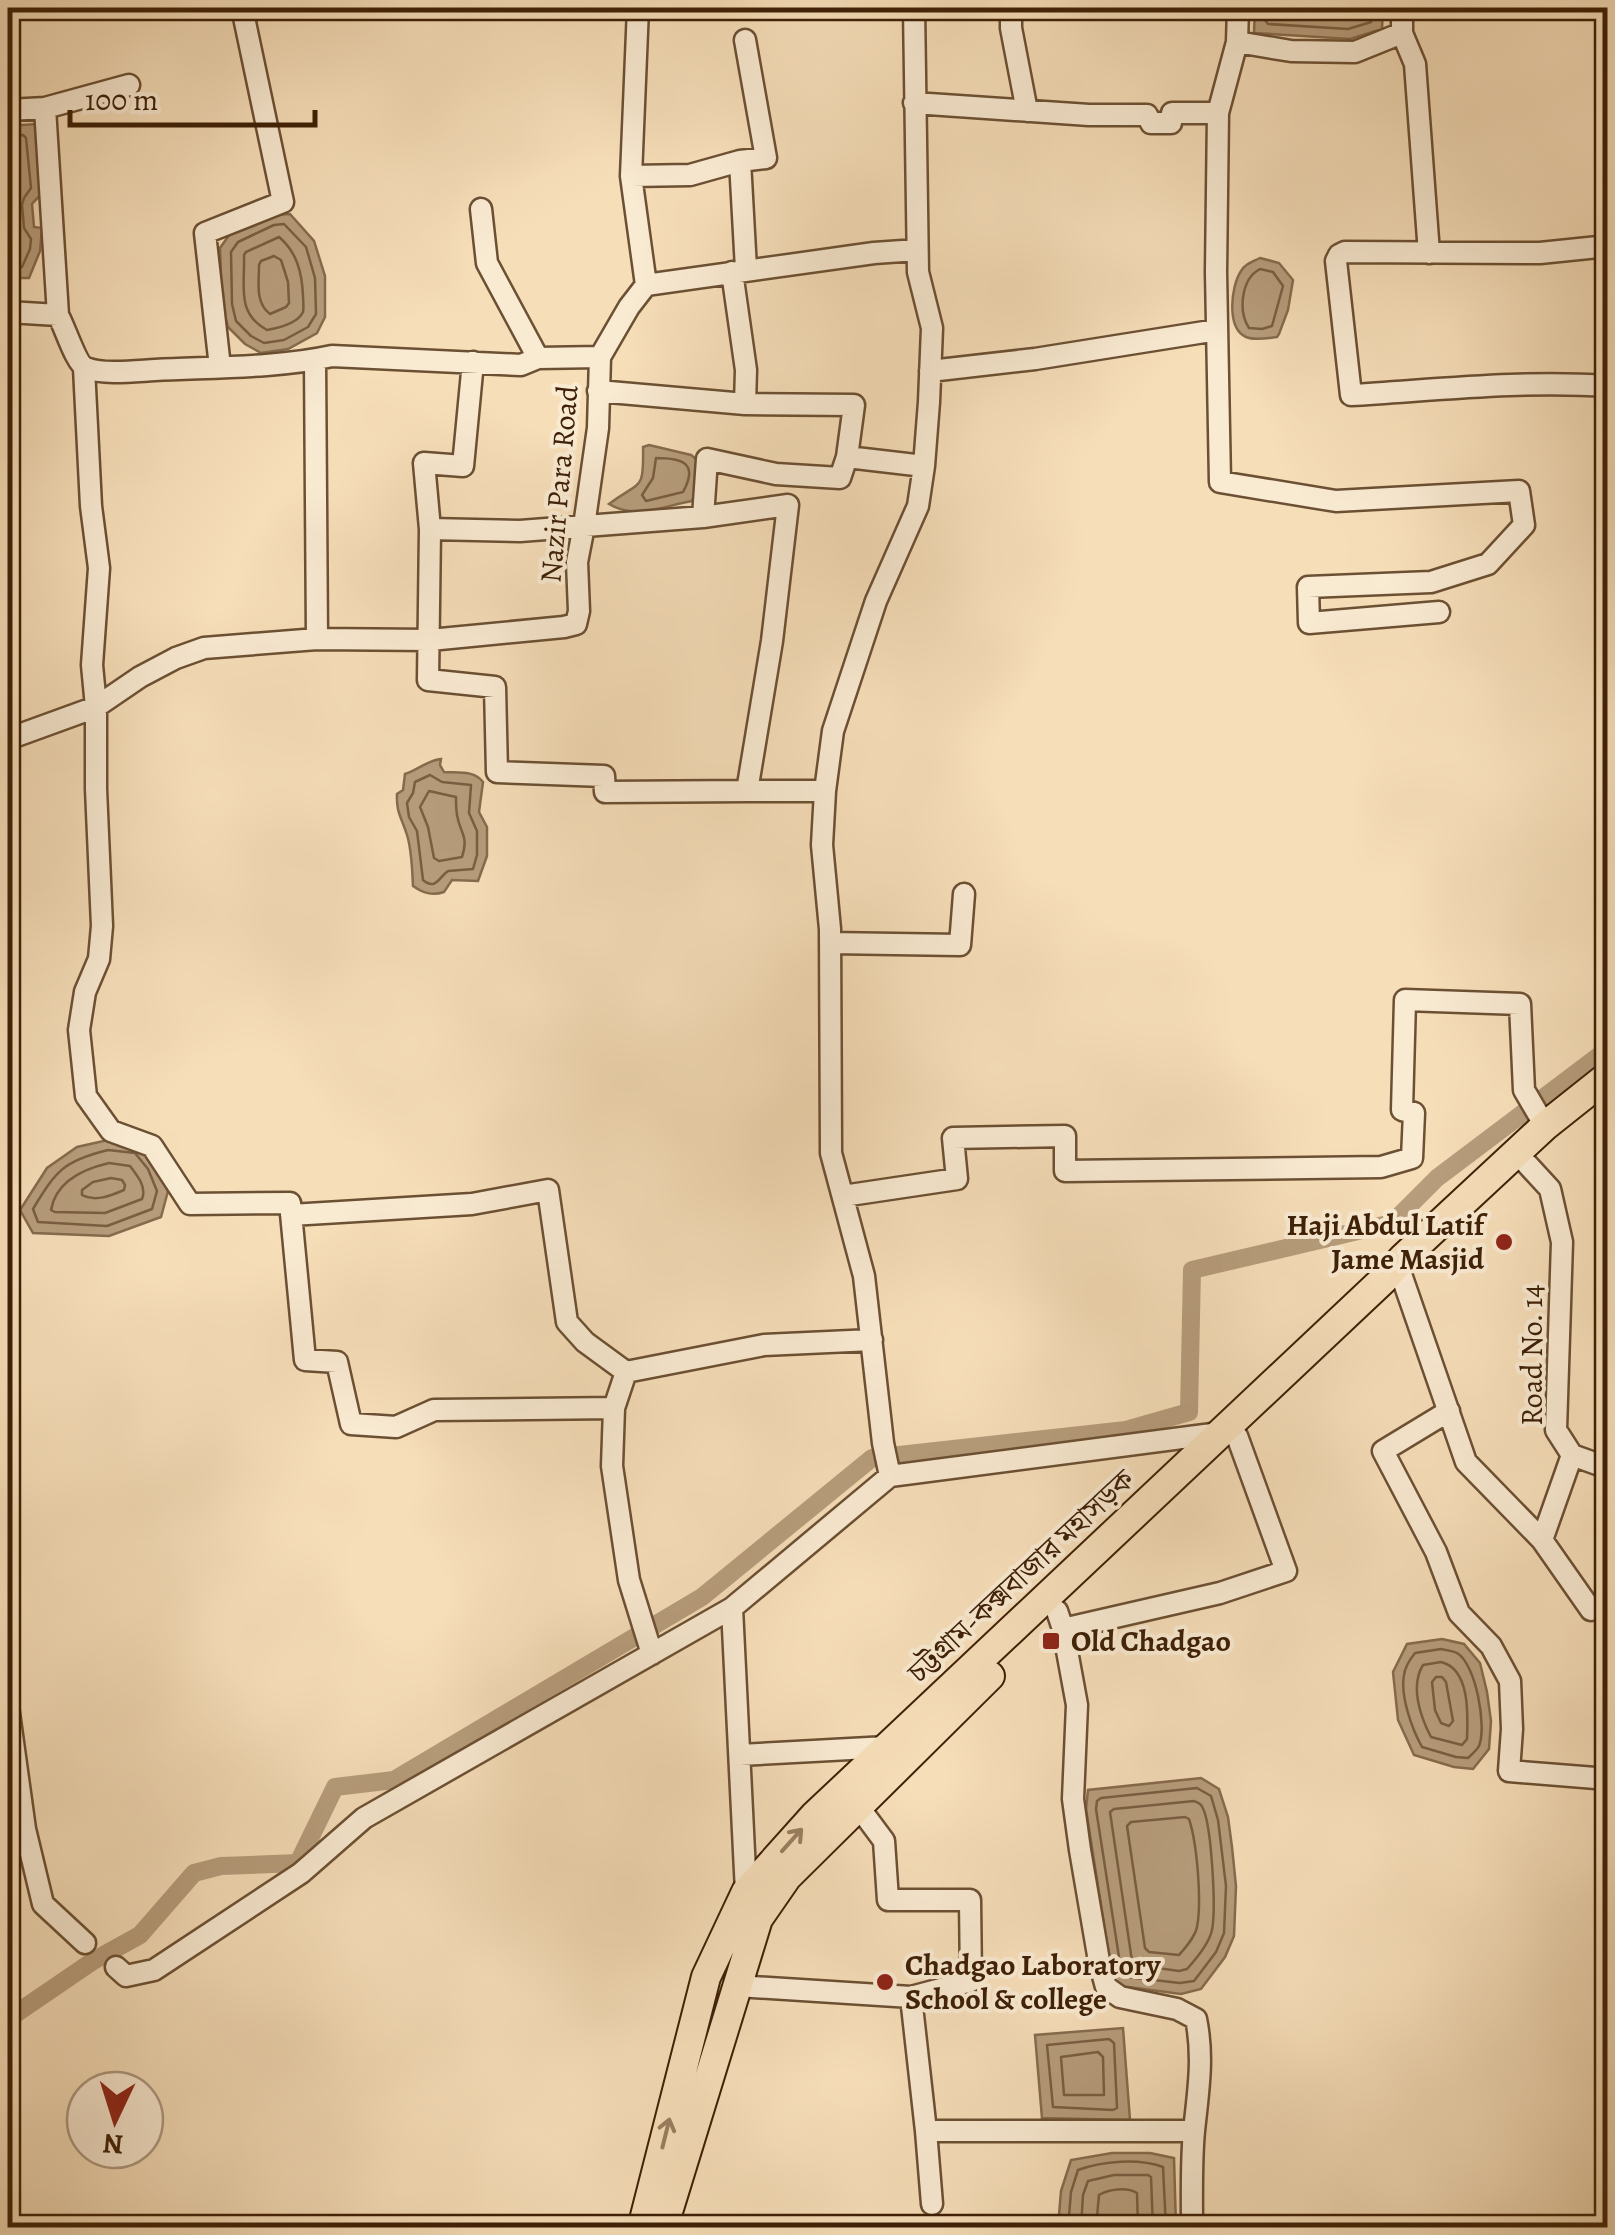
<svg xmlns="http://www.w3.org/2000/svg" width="1615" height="2235" font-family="Alegreya,'Noto Serif Bengali',serif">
  <rect width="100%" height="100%" fill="#f6deb9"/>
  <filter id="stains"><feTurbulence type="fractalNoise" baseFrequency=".002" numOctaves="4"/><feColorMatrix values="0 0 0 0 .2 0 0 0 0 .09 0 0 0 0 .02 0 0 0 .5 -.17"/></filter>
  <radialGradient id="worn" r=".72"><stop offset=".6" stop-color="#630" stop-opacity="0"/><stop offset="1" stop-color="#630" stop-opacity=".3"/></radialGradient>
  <path fill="#b79d7c" stroke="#876b4d" stroke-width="2.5" d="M1255,8h128l-1,21 -32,10 -96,-6z
    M36,124l6,69 -10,11 2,23 8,1 -2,23 -11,27h-21v-152z
    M290,214l24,27 11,35v41l-8,16 -29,16 -27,4 -16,-9 -17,-17 -6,-21 -2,-58 10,-14 42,-19z
    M1260,258l19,5 14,17 -5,30 -9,24 -2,3c-9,1 -22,4 -31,0 -20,-9 -15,-51 -5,-66 4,-7 11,-9 19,-13z
    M649,445l42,10 10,8 -2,19 -7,19c-29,5 -56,19 -83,3 32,-24 35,-12 34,-57z
    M441,759l-1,6 4,7c14,1 30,-2 39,10l-4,30 8,15v29l-9,25 -26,-1 -8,12c-12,4 -21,1 -31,-6 -1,-17 -1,-35 -6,-51 -5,-17 -11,-22 -10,-41l6,-4 2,-16c13,-4 23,-14 36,-15z
    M108,1140l33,3 16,21 11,27 -7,26 -52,19 -76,-3 -13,-23 27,-42 30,-21z
    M1442,1639l22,5 16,19 7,29 4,29 -2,28 -16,20 -19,-2 -40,-12 -16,-35 -5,-48 14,-28z
    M1201,1778l18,11 9,28 4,30 4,39 -2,50 -9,21 -24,32 -20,5 -60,-8 -9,-10 -26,-167 2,-19z
    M1123,2028l7,92 -88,-2 -7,-83z
    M1112,2153h38l24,5 2,69h-118l3,-36 10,-31z"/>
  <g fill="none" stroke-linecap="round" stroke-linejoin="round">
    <path stroke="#7a5e41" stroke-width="2.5" d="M1265,8v12l3,4 80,5 23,-7 2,-14
      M8,136l15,-1 3,3 5,50 -7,10 -2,7 2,23 7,11 -1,10 -8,18 -14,2
      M8,148l7,4 3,32 -6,10 -2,11 2,26 6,14 -4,9 -6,2
      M284,224l22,23 9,31 1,36 -8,13 -24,13 -20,3 -13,-7 -15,-15 -4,-17 -1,-52 7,-10 36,-17z
      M279,237c18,15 23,36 24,59 0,4 1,12 0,16 -5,11 -25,16 -36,18 -31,-17 -22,-44 -23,-75l2,-3z
      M274,256l7,4 7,22 1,21 -3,4 -16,7c-15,-11 -11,-31 -11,-49l2,-4z
      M1260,269l13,3 10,14 -11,40 -10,3 -13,-1c-11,-17 -8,-49 11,-59z
      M656,458c26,0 43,5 27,34l-37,9 -4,-6 11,-17z
      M430,775l12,7 29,3 -2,28 8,18v24l-4,14 -25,2c-9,6 -12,20 -25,9l-6,-49 -8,-14 -2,-14 6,-10 2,-11z
      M429,791l27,6c0,6 0,12 1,18 3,19 12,20 5,42l-23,4 -5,-3 -6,-31 -8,-20z
      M108,1150l27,3 13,16 9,22 -5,18 -45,17 -69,-4 -5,-13c23,-38 30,-48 75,-59z
      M109,1163l21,3c7,9 17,21 12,33l-37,14 -50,-1 -4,-2c5,-29 32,-41 58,-47z
      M111,1178l11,2 3,5 -1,5c-14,6 -28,12 -42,5v-5l11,-8z
      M1441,1649c1,0 15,3 16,4 19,11 30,74 22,93 -2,4 -9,10 -11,12l-12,-1 -34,-10c-10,-18 -22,-51 -18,-72 1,-8 7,-17 11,-22z
      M1441,1662c29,7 27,52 26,77l-5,6 -31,-8c-11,-21 -21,-51 -8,-72z
      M1436,1677h6l4,5 7,39 -4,5 -8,-3 -6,-13 -3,-28z
      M1197,1788l14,8 7,24 8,66 -2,47 -8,19 -22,29 -14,2 -53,-6 -6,-7 -25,-161 1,-8 4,-3z
      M1194,1801c2,1 5,2 7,4 11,14 15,105 11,125 -3,14 -15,28 -25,39l-8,2 -43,-6 -4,-4 -22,-149 4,-3z
      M1185,1817l4,2c8,24 13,82 8,108 -2,10 -11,20 -18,28l-30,-3 -4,-4 -18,-122 4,-4z
      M1109,2039l5,4 3,65 -4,2 -60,-3 -6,-62z
      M1098,2052l5,5 1,38h-40l-3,-38z
      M1068,2228l3,-36 7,-22c25,-9 60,-12 85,-3l3,61
      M1081,2228l2,-33 5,-14 26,-6h34l3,2 2,51
      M1096,2228l3,-33c10,-6 28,-8 38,-2l1,35"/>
    <path stroke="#b79d7c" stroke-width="18" d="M8,2019l85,-58 47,-26 54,-62 27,-7 77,-3 37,-76 59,-7 308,-183 170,-139 254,-28 63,-18 3,-142 200,-47 45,-45 171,-129"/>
    <defs>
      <path id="minor" d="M638,8l-7,168 15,109
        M1011,8v20l16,83
        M1238,8l-1,34 -19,71 -2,159 4,210 116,19 183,-10 5,34 -36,39 -57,18 -123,5 1,36 130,-11
        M1402,8v25l13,31 14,189
        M745,40l21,118 -26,3 6,108
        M1237,42l54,9 64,1 47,-19
        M914,103l175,12h58l4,8h20l1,-10h46
        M45,108l84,-23
        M8,110l37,-2 13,207
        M631,176l59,-1 50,-14
        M481,209l6,54 51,95
        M1608,246l-68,7 -195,-1 -6,3 -3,6 15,134c85,-5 171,-15 257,-9
        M732,272l14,98 -1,34 109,1 -7,52
        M8,312l50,3c7,12 18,49 28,53 18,7 50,3 69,2 56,-3 123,-2 177,-14l189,9 17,-7 62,-1
        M315,360l2,279
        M220,367l-15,-134 78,-31 -41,-194
        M84,368l7,138 8,62 -7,97 4,42v82l6,137 -3,33 -14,33 -6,38 7,66 25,35 41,15 38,58 100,-1 15,157 32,2 14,62 45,3 38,-17 180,-2 12,-36 138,-27 108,-5
        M930,371l105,-12 182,-29
        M598,391l147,13
        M703,517l85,-12 -16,136 -25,150h78
        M430,529l-6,-66 39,3 10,-104
        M8,739l88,-32 44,-30 36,-19 28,-10 113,-9 113,1 134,-13 12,-3 3,-13 -2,-49 7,-36 14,-98 2,-71 29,-50 17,-22 228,-32 43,-3
        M747,791l-142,1 -1,-16 -107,-4 -2,-85 -67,-7 2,-151 90,2 183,-14 4,-58 69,15 64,4 7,-21 77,9
        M830,943l130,2 4,-51
        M1527,1164l23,25 12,53 -6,188 16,25 36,13
        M843,1196l114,-17 -4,-41 112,-2v35l316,-4 31,-9 2,-45 -12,-3 3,-110 115,4 4,86 21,36
        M291,1215l181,-11 76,-14 19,132 18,20 41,30
        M1402,1277l64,185 76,78 49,70
        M614,1408l-2,58 17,114 23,74
        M1449,1411l-66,40 53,101 23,61 32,33 19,35 2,48 -3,42 99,8
        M890,1476l-7,-33 -19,-167 -33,-123 -1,-224 -8,-84 3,-54 8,-60 43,-130 42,-95 6,-40 5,-64 3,-74 -14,-56 -4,-264
        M1542,1540l30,-85
        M732,1608l14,284
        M1057,1611l6,18 14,76 -4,94 7,51 19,111 7,26 14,10 57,12 19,10c8,38 2,74 -2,112 -3,32 -2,64 -2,97
        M1063,1629l157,-36 66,-22 -49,-135
        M8,1706l17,123 18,75 42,39
        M740,1755l147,-8
        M858,1806l26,35 4,59h82l1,81 -60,16
        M116,1967l10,9 28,-6 147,-97 63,-55 368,-210 158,-132 330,-43
        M737,1986l174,11 15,134h268
        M926,2131l6,73"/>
      <path id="highway" d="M642,2228l64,-251 40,-85 68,-76 569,-536 20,-22 142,-132 63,-50
        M663,2228l95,-309 29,-42 203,-201"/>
    </defs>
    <use href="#minor" stroke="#6c5033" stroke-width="25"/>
    <use href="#highway" stroke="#3e2006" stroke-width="32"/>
    <use href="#minor" stroke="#f9ead2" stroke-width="20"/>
    <use href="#highway" stroke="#f6deb9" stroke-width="28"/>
  </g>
  <defs><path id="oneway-shaft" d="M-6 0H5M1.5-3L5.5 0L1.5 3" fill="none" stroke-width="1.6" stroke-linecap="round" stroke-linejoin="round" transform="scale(2.5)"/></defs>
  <g stroke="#9a7f60">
    <use href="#oneway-shaft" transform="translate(792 1840) rotate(-48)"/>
    <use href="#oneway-shaft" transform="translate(666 2133) rotate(-76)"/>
  </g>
  <g fill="#8f2418" stroke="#f9ead2" stroke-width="4">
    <circle cx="1504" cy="1242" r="10"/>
    <rect x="1041" y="1631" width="20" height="20" rx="5"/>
    <circle cx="885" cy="1982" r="10"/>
  </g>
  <g text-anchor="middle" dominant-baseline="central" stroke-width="8" stroke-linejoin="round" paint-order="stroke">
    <g font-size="30" fill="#3e2006" stroke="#f9ead2">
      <text transform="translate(559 484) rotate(-85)">Nazir Para Road</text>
      <text transform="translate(1532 1355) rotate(-90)">Road No. 14</text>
      <text transform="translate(1021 1576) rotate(-43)">চট্টগ্রাম-কক্সবাজার মহাসড়ক</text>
    </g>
    <g font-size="30" font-weight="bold" fill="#3e2006" stroke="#f9ead2" text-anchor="start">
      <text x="1484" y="1225" text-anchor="end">Haji Abdul Latif<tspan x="1484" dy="34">Jame Masjid</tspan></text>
      <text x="1071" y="1641">Old Chadgao</text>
      <text x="905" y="1965">Chadgao Laboratory<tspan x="905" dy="34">School &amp; college</tspan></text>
    </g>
  </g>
  <rect width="1615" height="2235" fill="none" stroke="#f6deb9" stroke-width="40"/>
  <rect x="10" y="10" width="1595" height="2215" fill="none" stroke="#3e2006" stroke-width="5"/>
  <rect x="20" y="20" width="1575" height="2195" fill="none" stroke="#3e2006" stroke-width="2.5"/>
  <g transform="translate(115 2120) rotate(184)"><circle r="48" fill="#f9ead2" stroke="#ae9980" stroke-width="2.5"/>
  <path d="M0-8L18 38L0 25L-18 38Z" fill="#8f2418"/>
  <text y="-15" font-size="28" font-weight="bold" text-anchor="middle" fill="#3e2006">N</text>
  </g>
  <path d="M70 110v15h245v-15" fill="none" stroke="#3e2006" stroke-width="5"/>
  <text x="85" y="110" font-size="30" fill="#3e2006" stroke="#f9ead2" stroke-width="8" paint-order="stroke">100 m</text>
  <rect width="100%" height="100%" filter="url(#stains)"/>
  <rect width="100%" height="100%" fill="url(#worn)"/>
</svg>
